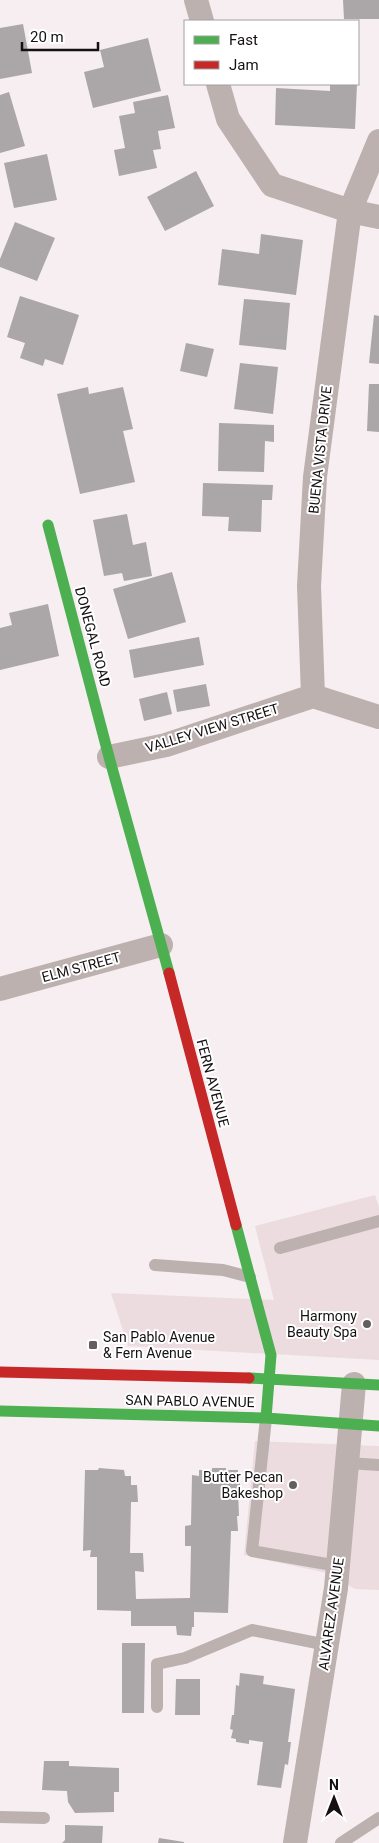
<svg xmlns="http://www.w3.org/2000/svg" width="379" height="1843" font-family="Roboto,sans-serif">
  <rect width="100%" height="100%" fill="#f6eef0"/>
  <path fill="#ecdcdf" d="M375,1195l4,12v153l-251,-14 -17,-53 163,7 -19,-74z
    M255,1441l124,5v144l-24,-1 -28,-16 -83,-18z"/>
  <path fill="#aba6a8" d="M343,0h36v19h-35z
    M23,24l9,49 -32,6v-51z
    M148,38l13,53 -68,17 -9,-36 20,-5 -4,-17z
    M330,84h27l-2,45 -80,-4 1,-37 54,3z
    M9,92l16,54 -25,7v-58z
    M168,95l7,33 -17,3 3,18 -8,1 4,18 -38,8 -5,-26 11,-2 -6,-32 16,-3 -2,-11z
    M47,154l10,46 -43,8 -10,-45z
    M196,171l18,35 -49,25 -18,-34z
    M15,222l40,16 -18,43 -37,-14v-8z
    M261,234l42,6 -7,55 -78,-10 4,-36 37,5z
    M20,296l59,19 -16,50 -18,-6 -2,7 -23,-8 5,-15 -18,-6z
    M244,299l46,4 -4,47 -47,-5z
    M374,315l5,1v48l-10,-1z
    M186,343l28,6 -7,28 -27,-6z
    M240,363l38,4 -5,47 -39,-5z
    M369,384h10v48l-12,-1z
    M88,387l1,7 34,-7 10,42 -10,2 12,51 -55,12 -23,-100z
    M219,423l55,2v17l-9,-1 -1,31 -46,-1z
    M203,483l70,2 -1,15h-10l-1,32 -33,-1 1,-14 -27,-1z
    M127,514l6,31 13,-3 6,34 -28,5 -2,-8 -18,3 -11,-56z
    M172,572l14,50 -58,17 -15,-50z
    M48,604l11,52 -59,14v-42l12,-3 -3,-12z
    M199,637l5,28 -70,13 -5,-28z
    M206,684l4,22 -33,6 -4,-22z
    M167,692l5,22 -28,7 -5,-22z
    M99,1468l25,2 1,6h6v9h6l1,17h-7l-1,51h13l1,19 -9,-1 1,28 54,-1 1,-52h-6v-20l6,-1 1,-50 7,1v-6h13v-2h14v2h12v10h2v10h-2l1,26h-2l1,15h-7l-3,82 -34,-1v15h-2l-1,9 -14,-1 -1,-9h-45v-15l-34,-1v-53h-7l1,-7 -8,1 2,-81h13z
    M122,1643h23l-1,70h-22z
    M240,1673l24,3 -1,8 32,5 -7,53h3l-3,23 -3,-1 -4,24 -24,-3 6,-43 -14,-2v4l-13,-2v-3l-5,-1 2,-8 -3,-1 2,-14h2l2,-30 3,1z
    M176,1679h24v36h-25z
    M44,1761h25v5l50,2v24h-5v20l-39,1 -7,-11 -1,-11 -25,-1z
    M65,1825l38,1 -1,17h-40l3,-3z
    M159,1838l25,4v1h-26z"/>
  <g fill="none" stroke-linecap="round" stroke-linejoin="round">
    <path stroke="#bcb1af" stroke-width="12" d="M280,1248l99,-27
      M155,1265l68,5 27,7
      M266,1418l-14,133 86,15
      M347,1463l32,2
      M157,1707v-43l28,-6 67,-28 75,15
      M0,1817l44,1
      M341,1843l38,-25"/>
    <path stroke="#bcb1af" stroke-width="24" d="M196,0l6,21
      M218,84l10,35 44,66 78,26 29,6
      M313,696l-4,-110 6,-109 35,-266 29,-70
      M313,696l66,21
      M109,757l57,-12 147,-49
      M0,989l161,-44
      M295,1843l41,-255 18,-204"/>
    <path stroke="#4caf50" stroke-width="11" d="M48,525l61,232 60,216
      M236,1225l35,130 -5,63
      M249,1378l130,7
      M0,1411l266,7 113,8"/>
    <path stroke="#c62828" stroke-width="11" d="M169,973l67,252
      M0,1372l249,6"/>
  </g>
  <g fill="#645e5f" stroke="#fff" stroke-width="2">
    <circle cx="367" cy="1324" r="5"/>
    <rect x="88" y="1340" width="10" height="10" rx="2.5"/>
    <circle cx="293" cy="1485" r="5"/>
  </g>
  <g text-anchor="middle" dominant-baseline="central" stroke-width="4" stroke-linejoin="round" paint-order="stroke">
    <g font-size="14" fill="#151011" stroke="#fff">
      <text transform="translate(320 450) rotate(-84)">BUENA VISTA DRIVE</text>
      <text transform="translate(93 637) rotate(75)">DONEGAL ROAD</text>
      <text transform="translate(212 728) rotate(-17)">VALLEY VIEW STREET</text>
      <text transform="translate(81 967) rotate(-15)">ELM STREET</text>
      <text transform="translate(213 1083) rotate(75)">FERN AVENUE</text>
      <text transform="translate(190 1401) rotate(1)">SAN PABLO AVENUE</text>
      <text transform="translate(331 1614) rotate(-82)">ALVAREZ AVENUE</text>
    </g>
    <g font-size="14" fill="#151011" stroke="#fff" text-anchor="end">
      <text x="357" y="1316">Harmony<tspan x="357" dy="16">Beauty Spa</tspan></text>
      <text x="103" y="1337" text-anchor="start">San Pablo Avenue<tspan x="103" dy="16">&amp; Fern Avenue</tspan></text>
      <text x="283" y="1477">Butter Pecan<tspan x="283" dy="16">Bakeshop</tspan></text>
    </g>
  </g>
  <rect x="184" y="20" width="175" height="65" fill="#ffffff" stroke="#a19fa0"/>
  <rect x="194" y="36" width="25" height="8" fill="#4caf50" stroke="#a19fa0"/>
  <text x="229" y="45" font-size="15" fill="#151011">Fast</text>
  <rect x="194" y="61" width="25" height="8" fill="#c62828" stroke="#a19fa0"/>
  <text x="229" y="70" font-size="15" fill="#151011">Jam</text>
  <g transform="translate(334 1798)" stroke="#ffffff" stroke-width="4" paint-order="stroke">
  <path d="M0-4L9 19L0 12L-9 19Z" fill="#151011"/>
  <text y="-8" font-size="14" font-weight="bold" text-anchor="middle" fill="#151011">N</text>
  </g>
  <path d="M22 42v8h76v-8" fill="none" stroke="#151011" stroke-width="2.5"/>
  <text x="30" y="42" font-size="15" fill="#151011" stroke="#ffffff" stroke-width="4" paint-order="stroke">20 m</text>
</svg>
